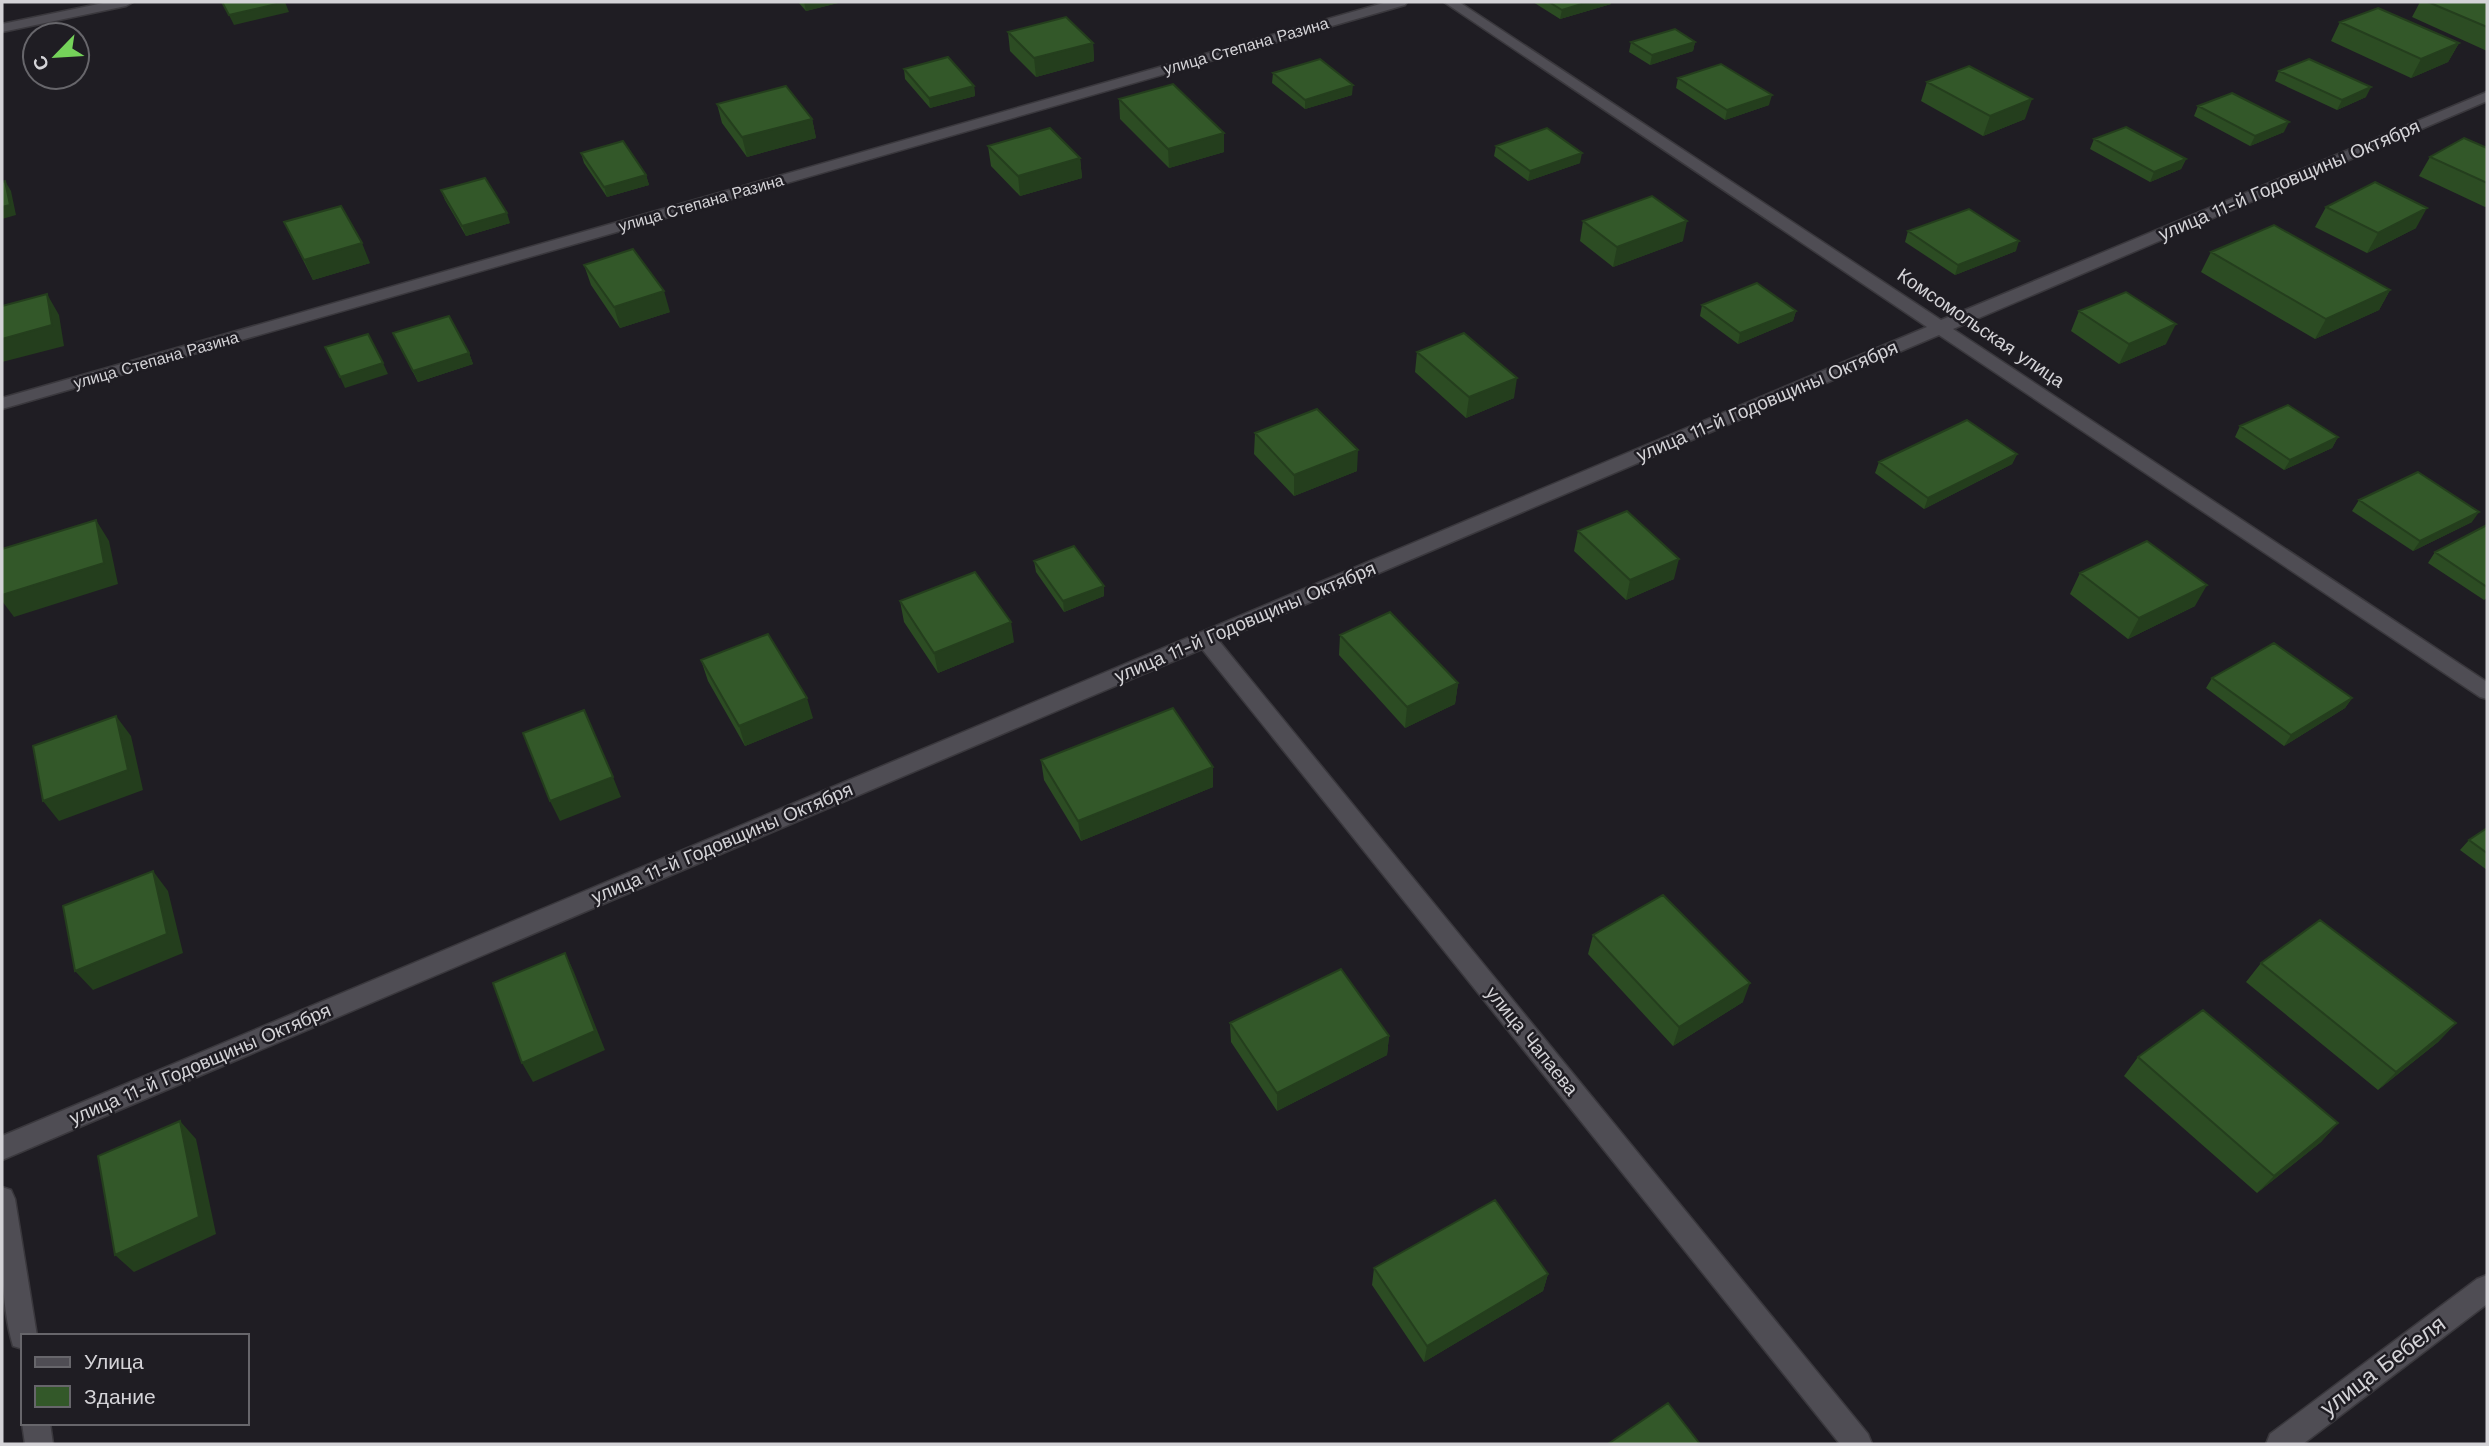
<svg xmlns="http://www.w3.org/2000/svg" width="2489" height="1446" font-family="'Work Sans',sans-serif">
  <rect width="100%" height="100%" fill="#1f1d23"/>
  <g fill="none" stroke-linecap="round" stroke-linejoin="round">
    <defs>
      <path id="minor" d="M108,2h25l-7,4 -124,26v-8z
        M1387,2h20l-2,3 -1403,404v-11z
        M1444,2h15l482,318 546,-228v9l-534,228 534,353v17l-7,-2 -541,-362 -720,306 649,793 4,10h-32l-638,-795 -1200,511v-24l1925,-809z
        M2,1187l9,3 4,9 22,137h-14v13l-10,-3c-13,-43 -13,-113 -11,-159z
        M2487,1275v29l-184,140h-37l4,-10 207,-155z
        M23,1420v3h27l3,21h-28l-3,-21z"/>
    </defs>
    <use href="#minor" stroke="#3a383d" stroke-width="3"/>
    <use href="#minor" fill="#4f4d54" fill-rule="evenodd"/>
  </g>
  <path fill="#2c4c23" d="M798,2h44l-36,9z
    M1533,2h78v2l-51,15z
    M2420,2h67v49l-75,-34z
    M2340,22l119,21 -11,19 -37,16 -80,-37z
    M1008,32l85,11 1,18 -58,16 -26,-26z
    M1631,42h64l-2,9 -43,14 -21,-13z
    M904,69l70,17 1,10 -45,12 -25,-29z
    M2279,71l87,26 -29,13 -62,-29z
    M1273,73l79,22 -47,14 -33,-26z
    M1678,78l91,27 -44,15 -49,-32z
    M1927,82l98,37 -42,17 -62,-35z
    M1119,99l105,34v19l-55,16 -49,-49z
    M717,104l95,15 4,19 -69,19 -25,-34z
    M2198,106l86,26 -34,14 -56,-30z
    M2094,139l92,20 -5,10 -31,13 -60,-33z
    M988,146l92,12 2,20 -62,18 -29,-30z
    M1496,146l84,17 -52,18 -34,-25z
    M2487,148v58l-2,1 -66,-31 11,-19z
    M581,153l65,22 3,10 -42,12 -23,-34z
    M441,190l69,33 -44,13 -21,-36z
    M2326,207l90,21 -49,25 -52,-26z
    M1583,221l100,20 -70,26 -33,-26z
    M284,222l86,41 -57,17z
    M1908,231l108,20 -61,24 -50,-33z
    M2211,252l179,38 -11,20 -64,29 -114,-67z
    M584,265l86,47 -50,16 -29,-43z
    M1702,305l94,6 -3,10 -55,23 -38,-28z
    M2079,311l87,33 -47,20 -48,-33z
    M393,333l76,20 4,11 -55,18z
    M1417,352l97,46 -48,20 -51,-46z
    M2240,426l98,11 -6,11 -48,22 -49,-33z
    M1255,433l102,38 -63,25 -40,-42z
    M2017,454l-5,10 -88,45 -49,-36 4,-11z
    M2359,500l113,22 -59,29 -61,-40z
    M2487,525v73l-3,2 -56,-37 7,-11z
    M1578,531l96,48 -48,21 -52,-49z
    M1034,561l70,35 -40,16 -28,-40z
    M2080,573l115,33 -67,33 -58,-45z
    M900,601l114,41 -76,31 -34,-51z
    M1340,635l118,48 -3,21 -50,24 -66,-73z
    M701,660l112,58 -68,28 -37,-65z
    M2212,678l140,20 -7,10 -61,38 -78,-58z
    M1041,760l172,7v20l-132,54 -37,-61z
    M2487,828v42l-27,-20 9,-10z
    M1593,935l150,67 -70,44 -85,-92z
    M2261,963l195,60 -18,19 -60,48 -132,-108z
    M1230,1023l159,13 -2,19 -110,56 -46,-69z
    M2138,1057l200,66 -17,19 -64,51 -133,-117z
    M1374,1268l174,6 -5,17 -119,71 -52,-77z"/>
  <path fill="#243e1d" d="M285,2l4,10 -55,13 -5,-10z
    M804,2h38l-36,9z
    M1588,2h23v2l-51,15 2,-9z
    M1695,42l-2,9 -43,14 2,-10z
    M1093,43l1,18 -58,16 -2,-19z
    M2459,43l-11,19 -37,16 10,-19z
    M1353,85l-1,10 -47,14v-9z
    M974,86l1,10 -45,12 -1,-10z
    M2371,87l-5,10 -29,13 5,-10z
    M1772,95l-3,10 -44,15 2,-10z
    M2032,99l-7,20 -42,17 7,-20z
    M812,119l4,19 -69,19 -5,-20z
    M2289,122l-5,10 -34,14 5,-10z
    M1224,133v19l-55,16 -1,-19z
    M1582,153l-2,10 -52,18 2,-10z
    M1080,158l2,20 -62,18 -2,-20z
    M2186,159l-5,10 -31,13 4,-10z
    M646,175l3,10 -42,12 -3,-10z
    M5,181l6,10 5,24 -14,4v-12z
    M2427,208l-11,20 -49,25 11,-20z
    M507,213l3,10 -44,13 -4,-10z
    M1687,221l-4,20 -70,26 4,-20z
    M2019,241l-3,10 -61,24 3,-10z
    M362,243l8,20 -57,17 -9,-20z
    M2390,290l-11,20 -64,29 11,-20z
    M664,291l6,21 -50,16 -6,-21z
    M47,294l12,21 5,31 -62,16v-23z
    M1796,311l-3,10 -55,23 2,-11z
    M2176,324l-10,20 -47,20 10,-20z
    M469,353l4,11 -55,18 -5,-11z
    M383,363l5,11 -43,14 -5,-11z
    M1517,378l-3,20 -48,20 3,-21z
    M2338,437l-6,11 -48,22 6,-10z
    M1358,450l-1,21 -63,25v-21z
    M2017,454l-5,10 -88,45 4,-11z
    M2479,512l-7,10 -59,29 7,-10z
    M96,520l13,21 9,43 -104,33 -12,-16v-6z
    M1679,559l-5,20 -48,21 4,-20z
    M2207,585l-12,21 -67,33 11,-21z
    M1104,586v10l-40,16 -1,-11z
    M1011,622l3,20 -76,31 -4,-20z
    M1458,683l-3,21 -50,24 2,-21z
    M807,698l6,20 -68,28 -6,-20z
    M2352,698l-7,10 -61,38 7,-11z
    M116,716l15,20 12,54 -84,31 -16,-20z
    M1213,767v20l-132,54 -3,-20z
    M613,777l8,20 -61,24 -10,-20z
    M153,871l15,20 15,62 -90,37 -18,-19z
    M565,953l9,19 31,78 -72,32 -11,-19z
    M1750,983l-7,19 -70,44 6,-19z
    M2456,1023l-18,19 -60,48 18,-18z
    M1389,1036l-2,19 -110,56v-18z
    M180,1121l16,18 20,95 -82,38 -19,-17z
    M2338,1123l-17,19 -64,51 17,-17z
    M1548,1274l-5,17 -119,71 3,-16z"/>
  <path fill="#335829" stroke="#243e1d" stroke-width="2" d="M222,2h63l-56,13z
    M1549,2h39l-26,8z
    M2428,2h59v25z
    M2378,8l81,35 -38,16 -81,-37z
    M1066,17l27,26 -59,15 -26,-26z
    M1675,29l20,13 -43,13 -21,-13z
    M948,57l26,29 -45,12 -25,-29z
    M1320,59l33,26 -48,15 -32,-27z
    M2309,59l62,28 -29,13 -63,-29z
    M1721,64l51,31 -45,15 -49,-32z
    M1969,66l63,33 -42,17 -63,-34z
    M1173,84l51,49 -56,16 -49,-50z
    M786,86l26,33 -70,18 -25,-33z
    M2232,93l57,29 -34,14 -57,-30z
    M2126,127l60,32 -32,13 -60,-33z
    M1050,128l30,30 -62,18 -30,-30z
    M1547,128l35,25 -52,18 -34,-25z
    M2464,138l23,10v35l-57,-26z
    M623,141l23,34 -42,12 -23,-34z
    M485,178l22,35 -45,13 -21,-36z
    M5,181l5,24 -8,2v-25z
    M2375,182l52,26 -49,25 -52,-26z
    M1652,196l35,25 -70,26 -34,-26z
    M341,206l21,37 -58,17 -20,-38z
    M1969,209l50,32 -61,24 -50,-34z
    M2274,225l116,65 -64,29 -115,-67z
    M633,249l31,42 -50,16 -30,-42z
    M1757,283l39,28 -56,22 -38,-28z
    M2126,292l50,32 -47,20 -50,-33z
    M47,294l5,31 -50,14v-33z
    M449,316l20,37 -56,18 -20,-38z
    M1464,333l53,45 -48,19 -52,-45z
    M368,334l15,29 -43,14 -15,-30z
    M2288,405l50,32 -48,23 -50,-34z
    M1317,409l41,41 -64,25 -39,-42z
    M1967,420l50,34 -89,44 -49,-36z
    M2418,472l61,40 -59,29 -61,-41z
    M1627,511l52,48 -49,21 -52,-49z
    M96,520l8,43 -102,32v-46z
    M2487,525v62l-52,-35z
    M2147,541l60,44 -68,33 -59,-45z
    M1074,546l30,40 -41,15 -29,-40z
    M975,572l36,50 -77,31 -34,-52z
    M1390,612l68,71 -51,24 -67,-72z
    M768,634l39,64 -68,28 -38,-66z
    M2274,643l78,55 -61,37 -79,-57z
    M1173,708l40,59 -135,54 -37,-61z
    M584,710l29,67 -63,24 -27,-68z
    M116,716l12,54 -85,31 -10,-55z
    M2487,828v25l-18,-13z
    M153,871l14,63 -92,37 -12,-65z
    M1663,895l87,88 -71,44 -86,-92z
    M2320,920l136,103 -60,49 -135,-109z
    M565,953l30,78 -73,32 -29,-80z
    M1341,969l48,67 -112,57 -47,-70z
    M2203,1010l135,113 -64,53 -136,-119z
    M180,1121l19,96 -84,38 -17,-99z
    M1495,1200l53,74 -121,72 -53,-78z
    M1668,1403l32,41h-92z"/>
  <g text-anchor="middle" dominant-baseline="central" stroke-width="5" stroke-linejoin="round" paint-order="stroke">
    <g font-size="16" fill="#d4d3d7" stroke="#1f1d23">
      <text transform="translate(1246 46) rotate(-16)">улица Степана Разина</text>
      <text transform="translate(701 203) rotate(-16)">улица Степана Разина</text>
      <text transform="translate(156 360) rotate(-16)">улица Степана Разина</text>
    </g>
    <g font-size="19" fill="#d4d3d7" stroke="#1f1d23">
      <text transform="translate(2289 180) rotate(-23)">улица 11-й Годовщины Октября</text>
      <text transform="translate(1981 328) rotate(34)">Комсомольская улица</text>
      <text transform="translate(1767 401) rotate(-23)">улица 11-й Годовщины Октября</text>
      <text transform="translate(1245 622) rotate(-23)">улица 11-й Годовщины Октября</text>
      <text transform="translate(722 843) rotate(-23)">улица 11-й Годовщины Октября</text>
      <text transform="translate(1532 1041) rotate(51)">улица Чапаева</text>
      <text transform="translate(200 1064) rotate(-23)">улица 11-й Годовщины Октября</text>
    </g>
    <g font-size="23" fill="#d4d3d7" stroke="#1f1d23">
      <text transform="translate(2383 1366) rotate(-37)">улица Бебеля</text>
    </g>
  </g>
  <rect width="2489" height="1446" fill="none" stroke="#d4d3d7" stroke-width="7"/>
  <rect x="21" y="1334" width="228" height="91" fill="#1f1d23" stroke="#67666b" stroke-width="2"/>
  <rect x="35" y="1357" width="35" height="10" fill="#4f4d54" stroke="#67666b" stroke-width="2"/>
  <text x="84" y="1369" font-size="21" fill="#d4d3d7">Улица</text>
  <rect x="35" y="1386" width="35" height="21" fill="#335829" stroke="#67666b" stroke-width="2"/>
  <text x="84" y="1404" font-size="21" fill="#d4d3d7">Здание</text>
  <g transform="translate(56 56) rotate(245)"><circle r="33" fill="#1f1d23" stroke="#67666b" stroke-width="2"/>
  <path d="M0-5L12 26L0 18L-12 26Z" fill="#75d25a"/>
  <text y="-10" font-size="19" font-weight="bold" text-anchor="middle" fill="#d4d3d7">С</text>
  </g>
</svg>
